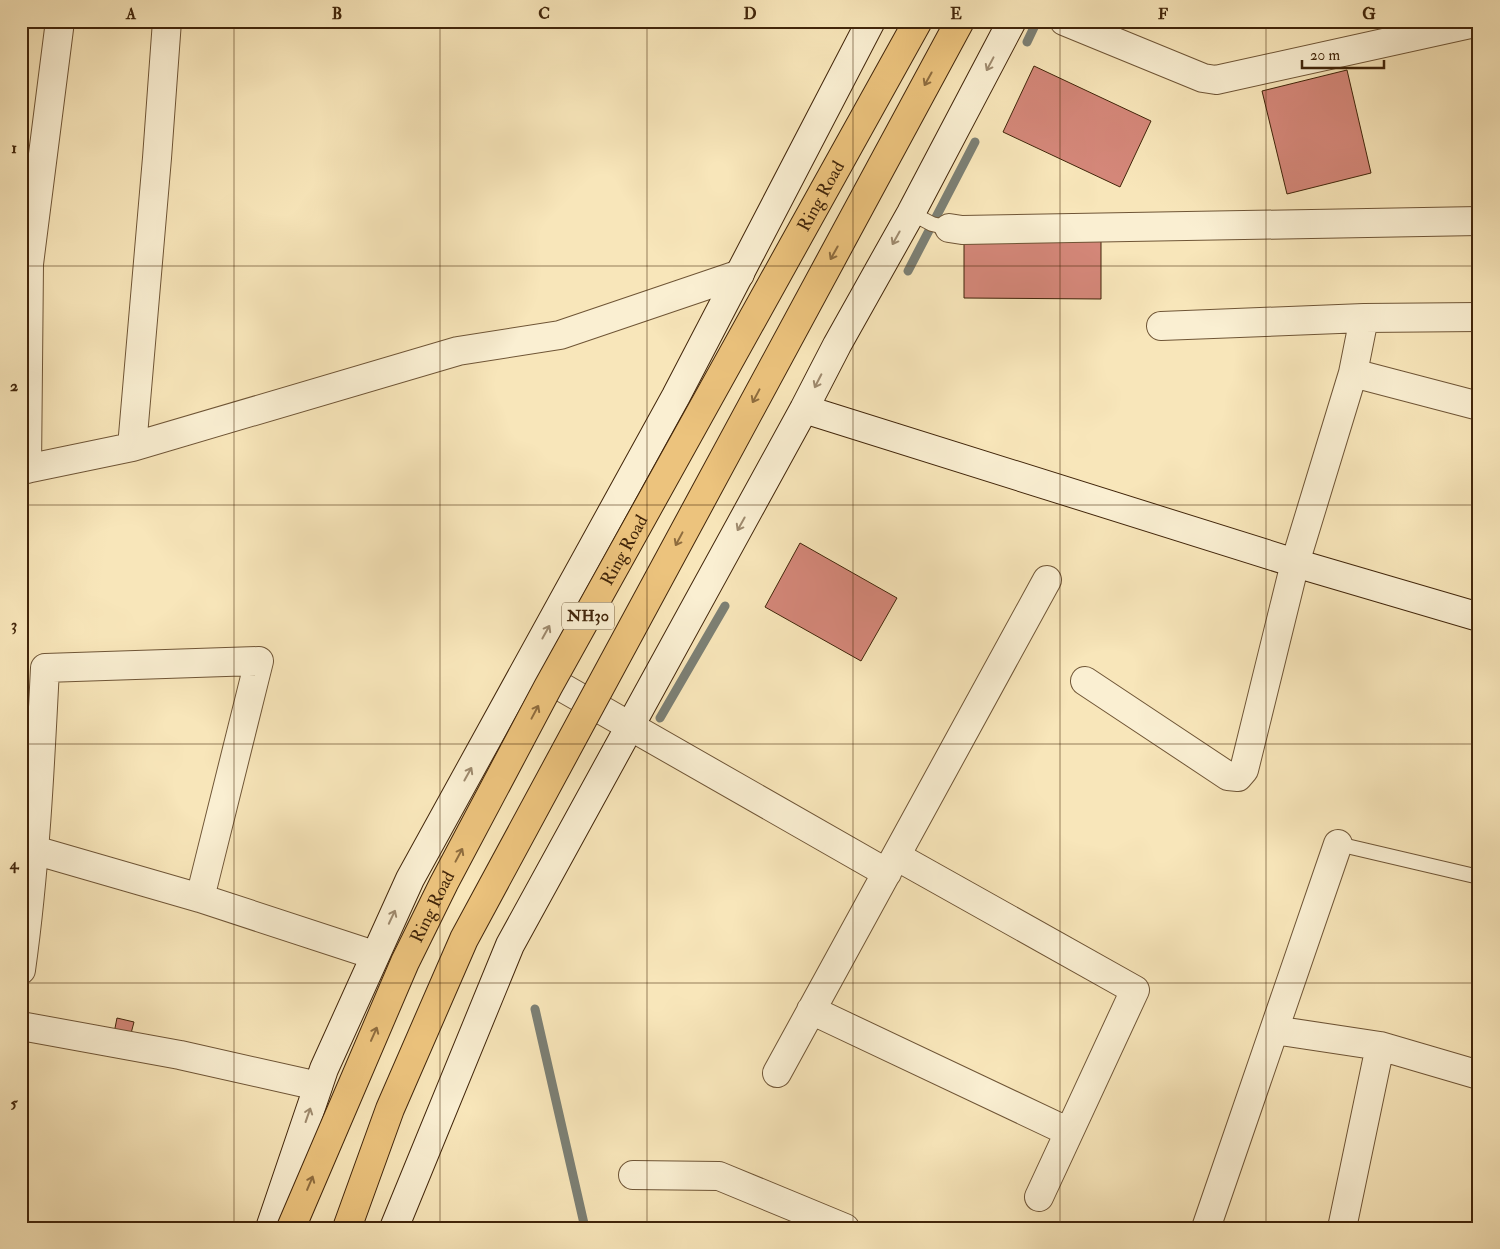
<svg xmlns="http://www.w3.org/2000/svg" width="1500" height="1249" font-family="'IM FELL Double Pica',serif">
  <rect width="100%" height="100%" fill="#f8e6ba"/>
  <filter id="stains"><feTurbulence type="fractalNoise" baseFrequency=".004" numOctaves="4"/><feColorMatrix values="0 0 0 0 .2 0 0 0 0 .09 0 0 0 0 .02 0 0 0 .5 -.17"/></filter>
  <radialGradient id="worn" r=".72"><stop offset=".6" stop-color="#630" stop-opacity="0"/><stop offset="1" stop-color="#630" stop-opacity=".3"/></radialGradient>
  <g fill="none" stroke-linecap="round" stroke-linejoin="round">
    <path stroke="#7c8075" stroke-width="9" d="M1027,42l10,-21
      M908,271l67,-129
      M660,718l65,-112
      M535,1009l50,219"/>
  </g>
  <path fill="#d48779" stroke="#41250a" d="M1034,66l117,55 -31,66 -117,-55z
    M1347,70l24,103 -84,21 -25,-103z
    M964,234l137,2v63l-137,-1z
    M800,543l97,55 -36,63 -96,-54z
    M117,1018l17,4 -5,19 -16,-3z"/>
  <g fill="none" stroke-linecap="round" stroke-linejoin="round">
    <defs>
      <path id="lane" d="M911,213l21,11 17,4
        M1338,844l141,33"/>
      <path id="street" d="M1064,21l139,57 13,2 263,-58
        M949,228l13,2 517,-9
        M1161,326l203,-8 115,-1
        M1353,373l126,33
        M132,447l326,-96 102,-16 180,-61
        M27,469l2,-205 31,-243
        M21,470l111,-23 25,-289 10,-137
        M530,669l357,204
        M1085,681l143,95 10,1 6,-7 51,-207 58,-190 11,-55
        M34,850l166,48
        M896,856l239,134 -96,207
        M21,970c14,-100 19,-201 24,-302l214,-7 -59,237 174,57
        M811,1010l258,122
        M21,1026l159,29 138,31
        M1274,1030l106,16 99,29
        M777,1073l270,-493
        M633,1175l86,1 126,52
        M1206,1228l132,-384
        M1342,1228l38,-182"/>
      <path id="secondary" d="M804,409l491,154 184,54
        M270,1228l54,-159 86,-190 266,-483 195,-375
        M394,1228l116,-283 294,-536 33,-64 74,-132 101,-192"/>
    </defs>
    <use href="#lane" stroke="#6f5536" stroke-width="16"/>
    <use href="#street" stroke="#6f5536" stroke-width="30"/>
    <use href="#secondary" stroke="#41250a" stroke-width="30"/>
    <use href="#lane" stroke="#faefd2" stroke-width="14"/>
    <use href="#street" stroke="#faefd2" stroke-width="28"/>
    <use href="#secondary" stroke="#faefd2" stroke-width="28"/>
    <defs>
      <g id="highway-bridge">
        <path id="s1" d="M291,1228l114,-266 39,-79 104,-196 370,-666"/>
        <path d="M347,1228l43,-119 74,-170 496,-918"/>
      </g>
    </defs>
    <use href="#highway-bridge" stroke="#41250a" stroke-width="30" stroke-linecap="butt"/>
    <use href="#highway-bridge" stroke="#ecc37d" stroke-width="28"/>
  </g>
  <defs><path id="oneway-shaft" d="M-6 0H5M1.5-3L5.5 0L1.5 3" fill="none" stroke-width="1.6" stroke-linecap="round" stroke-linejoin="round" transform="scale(1.25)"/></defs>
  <g stroke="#9e8a6e">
    <use href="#oneway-shaft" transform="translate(990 64) rotate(118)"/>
    <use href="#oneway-shaft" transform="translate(896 238) rotate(119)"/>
    <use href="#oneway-shaft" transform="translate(818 381) rotate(117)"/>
    <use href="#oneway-shaft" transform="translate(741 524) rotate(119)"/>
    <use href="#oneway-shaft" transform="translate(546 632) rotate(-61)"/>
    <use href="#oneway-shaft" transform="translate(468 774) rotate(-61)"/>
    <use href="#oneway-shaft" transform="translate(392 917) rotate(-65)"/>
    <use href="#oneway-shaft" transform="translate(308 1115) rotate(-71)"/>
  </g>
  <g stroke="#8e6c3e">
    <use href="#oneway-shaft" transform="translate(928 79) rotate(119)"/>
    <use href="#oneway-shaft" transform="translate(834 253) rotate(119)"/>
    <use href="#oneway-shaft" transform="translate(756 396) rotate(118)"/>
    <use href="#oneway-shaft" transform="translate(679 539) rotate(118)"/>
    <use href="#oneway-shaft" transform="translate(535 712) rotate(-62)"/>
    <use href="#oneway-shaft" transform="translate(459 855) rotate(-62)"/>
    <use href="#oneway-shaft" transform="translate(374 1034) rotate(-66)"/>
    <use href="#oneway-shaft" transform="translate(310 1183) rotate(-67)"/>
  </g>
  <path fill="none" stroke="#41250a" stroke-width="1" stroke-opacity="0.55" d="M234,21v1207M440,21v1207M647,21v1207M853,21v1207M1060,21v1207M1266,21v1207M21,266h1458M21,505h1458M21,744h1458M21,983h1458"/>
  <g text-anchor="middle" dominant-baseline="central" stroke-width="4" stroke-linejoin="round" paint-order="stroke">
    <rect fill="#faefd2" stroke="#786246" stroke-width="1" x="562" y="602.5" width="52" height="27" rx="4"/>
    <g font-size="16" font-weight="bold" fill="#41250a">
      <text x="588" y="616">NH30</text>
    </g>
    <g font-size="18" fill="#41250a" stroke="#faefd2">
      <text stroke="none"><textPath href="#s1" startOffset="1161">Ring Road</textPath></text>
      <text stroke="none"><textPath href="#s1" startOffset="756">Ring Road</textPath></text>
      <text stroke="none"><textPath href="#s1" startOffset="351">Ring Road</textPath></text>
    </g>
  </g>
  <rect width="1500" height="1249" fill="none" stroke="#f8e6ba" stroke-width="55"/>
  <path d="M1302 60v8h82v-8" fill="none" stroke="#41250a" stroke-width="2.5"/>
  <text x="1310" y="60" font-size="15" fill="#41250a" stroke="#faefd2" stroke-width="4" paint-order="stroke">20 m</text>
  <rect x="28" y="28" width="1444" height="1194" fill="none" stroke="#41250a" stroke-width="2"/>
  <g font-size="16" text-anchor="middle" font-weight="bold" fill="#41250a">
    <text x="131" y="19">A</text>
    <text x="337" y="19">B</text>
    <text x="544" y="19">C</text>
    <text x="750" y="19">D</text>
    <text x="956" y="19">E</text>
    <text x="1163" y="19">F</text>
    <text x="1369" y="19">G</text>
    <text x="14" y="153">1</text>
    <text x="14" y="391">2</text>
    <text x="14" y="630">3</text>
    <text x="14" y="869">4</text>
    <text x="14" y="1108">5</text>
  </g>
  <rect width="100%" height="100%" filter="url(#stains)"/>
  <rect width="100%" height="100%" fill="url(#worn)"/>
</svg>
